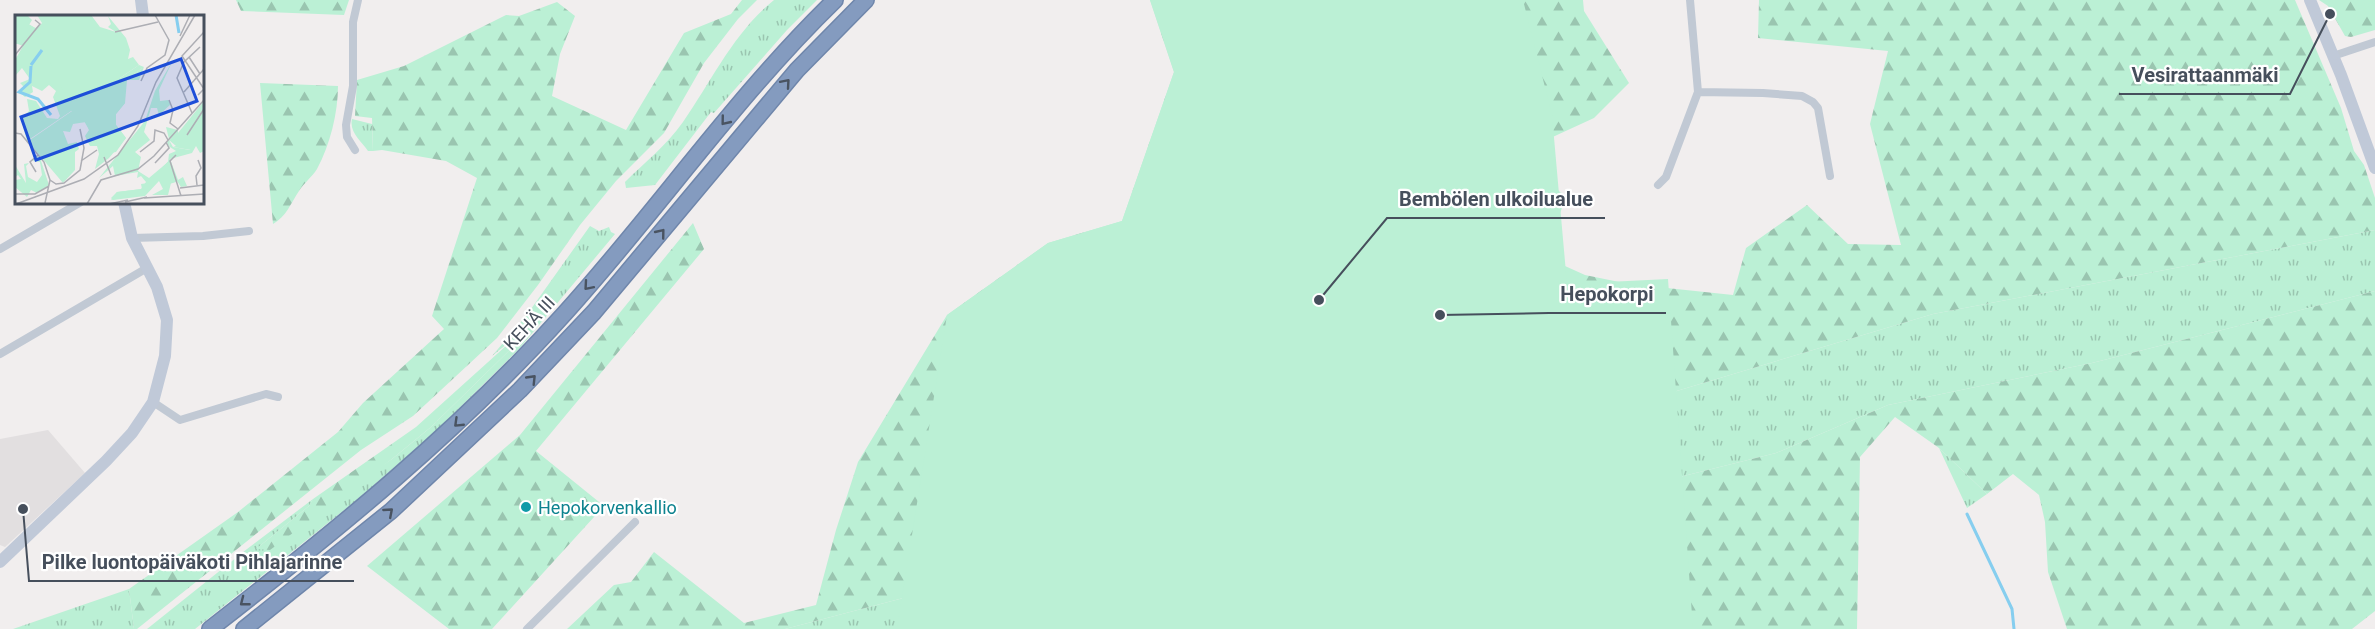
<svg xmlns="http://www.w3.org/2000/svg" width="2375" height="629" font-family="Roboto,sans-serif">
  <defs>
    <pattern id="grass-tufts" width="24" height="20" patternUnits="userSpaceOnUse" patternTransform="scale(1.5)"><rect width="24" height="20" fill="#bbf0d5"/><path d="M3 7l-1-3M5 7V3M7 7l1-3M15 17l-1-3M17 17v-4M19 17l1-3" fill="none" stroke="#9ac5b0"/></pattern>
    <pattern id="forest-firs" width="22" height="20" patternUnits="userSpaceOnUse" patternTransform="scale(1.5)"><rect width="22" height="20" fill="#bbf0d5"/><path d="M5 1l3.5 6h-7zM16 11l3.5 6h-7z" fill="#9ac5b0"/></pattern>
  </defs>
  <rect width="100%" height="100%" fill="#f1eeee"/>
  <path fill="#e2dfe0" d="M48,430l37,43 -80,74 -5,-2v-106z"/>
  <path fill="url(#grass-tufts)" d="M774,0h43l-30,30 -73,83 -3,-1 -56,73 -29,3 -1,-6c20,-20 42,-37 58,-60 29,-42 51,-90 91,-122z
    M352,119l20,5 1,27h-5c-7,-10 -19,-19 -16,-32z
    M590,226l9,5 10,-4 2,5 4,2 -96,115 -84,83 -82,71 -158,126h-48l100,-80 66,-50 -4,7 -53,43 136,-90 39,-32 88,-86 -1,-6 -26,21 34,-40z
    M2375,230v61l-283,72 -204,42 -112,48 -708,176h-283l775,-203 373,-112z
    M1939,448l48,46 -20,14z
    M129,589l5,40h-121z"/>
  <path fill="url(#forest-firs)" d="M236,0h113l-5,15 -103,-4z
    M742,0h15l-19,19 -34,44 -40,70 -48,48 -36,44 -42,60 -41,53 -84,78 -52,34 -224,179h-3l-5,-40 109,-77 100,-80 25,-29 81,-74 -12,-13 45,-138 -31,-17 -64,-11 -9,1 -1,-33 -17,-2 2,-36 47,-14 102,-51 13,1 38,-14 18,14 -15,38 -8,42 74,34 58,-97 47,-19z
    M1150,0h433l1,11 45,72 -35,35 -50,23 6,44 16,11 -21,61 40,18 44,9 104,11 13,-47 61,-43 41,39 53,1 -31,-121 18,-73 -130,-13 1,-38h536l46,108 13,43 10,14 11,33v32l-442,84 -373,112 -775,203h-218l47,-44 17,-3 23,-30 90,71 72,-18 20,-75 22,-68 89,-147 101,-72 74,-22 52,-149z
    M2319,0h56v30l-24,7 -6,-1 -17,-30z
    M260,83l78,3c0,27 -8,59 -21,83 -5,8 -13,14 -18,22 -8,12 -13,26 -26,33z
    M693,223l11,26 -168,202 68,55 -112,123h-43l-82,-63 153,-131z
    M2375,291v320l-23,18h-285l-19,-57 -3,-50 -6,-27 -26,-21 -26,20 -48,-46 -44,-31 -35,40 -3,172h-789l708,-176 112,-48 204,-42z
    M518,335l4,2 -3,4 -88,86 -39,32 -122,91 -14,-1 53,-43 4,-7 103,-72z"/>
  <path fill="#bbf0d5" d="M1150,0h373l29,115 15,169 101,-5 25,350h-796l50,-314 101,-72 74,-22 52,-149z"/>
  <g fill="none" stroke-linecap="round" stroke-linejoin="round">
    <path stroke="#86ceef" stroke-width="3" d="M1967,514l45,95 2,20"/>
    <defs>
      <path id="highway" d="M210,629c126,-98 248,-197 355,-316 93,-103 171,-217 270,-313
        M244,629l147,-118 129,-121 74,-78 203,-242 69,-70"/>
    </defs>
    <use href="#highway" stroke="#6f86ab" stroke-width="18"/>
    <path stroke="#c1c9d4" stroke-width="8" d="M2333,56l42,-14
      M1698,92l65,1 39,3 11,6 5,6 12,68
      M355,150l-8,-13 -1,-12 7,-39v-64l5,-22
      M1658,185l8,-8 32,-85 -8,-92
      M132,238l71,-2 46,-5
      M0,249l81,-47
      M0,354l147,-86
      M153,402l27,18 86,-26 12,3
      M527,629l108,-107"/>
    <path stroke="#c0c9d8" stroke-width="12" d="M141,0l2,16
      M2310,0l31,75 34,93
      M0,562l106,-101 26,-28 21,-31 12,-46 2,-36 -10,-33 -25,-49 -8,-36"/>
    <use href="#highway" stroke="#849bbf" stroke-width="15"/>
  </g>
  <defs><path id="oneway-chevron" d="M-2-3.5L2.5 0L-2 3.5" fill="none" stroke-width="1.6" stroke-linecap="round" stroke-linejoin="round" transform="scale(1.5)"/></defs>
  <g stroke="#495361">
    <use href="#oneway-chevron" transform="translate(786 83) rotate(-49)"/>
    <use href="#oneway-chevron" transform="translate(725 121) rotate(129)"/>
    <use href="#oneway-chevron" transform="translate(661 233) rotate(-51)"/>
    <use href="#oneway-chevron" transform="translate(588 286) rotate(131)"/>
    <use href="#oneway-chevron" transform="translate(532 379) rotate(-46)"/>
    <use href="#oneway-chevron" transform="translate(458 423) rotate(136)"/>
    <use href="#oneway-chevron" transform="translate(389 512) rotate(-41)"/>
    <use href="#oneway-chevron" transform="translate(244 602) rotate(142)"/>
  </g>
  <circle fill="#0f9aa8" stroke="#fff" stroke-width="2" cx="526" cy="507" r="6"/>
  <g text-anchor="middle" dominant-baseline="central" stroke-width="4.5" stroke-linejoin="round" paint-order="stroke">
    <g font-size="18" fill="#464f5c" stroke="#fff">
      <text transform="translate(529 323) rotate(-47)">KEHÄ III</text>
    </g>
    <g font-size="18" fill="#0d838f" stroke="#fff" text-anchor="start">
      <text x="538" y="507">Hepokorvenkallio</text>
    </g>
  </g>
  <g transform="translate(15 15)">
    <rect width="189" height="189" fill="#f1eeee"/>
    <path d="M124,50l5,2 -86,60 -28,17 -3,-2zM189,86v36l-13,13 -18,-3 3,-1 -7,-6 1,9 -3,-7 5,-5 -3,2 -3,-12 12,3v3z" fill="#bbf0d5"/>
    <path d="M12,0l5,5 -3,5 6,3 33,-13h23l9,12 16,5 -8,-5 3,-3 -3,-8 18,22 4,12 -2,9 5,-2 6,8 -112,76 -6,-22 8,-8 -2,-12 9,2 11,17 11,1 2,-3 -7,-19 3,-6 -7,-6 -7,6 -10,-5 1,6 -8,5 -6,-5 5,-5 -4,-4 10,-4 -8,-11 -7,8v-16l8,-14 -8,-3 12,-19zM157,47l-13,28 1,11 8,-1 3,4 -12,11 -2,-7h-6l-7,24 6,8 -15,12 6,5 -3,14 11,7 19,-16 1,-8 7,-3 -6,-4 -1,-7 4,7 17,3 13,-13 1,14 -4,2 -4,-7 -4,7 -22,6 8,21 5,-3 4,9 -6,1 -4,-6 -6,2 -3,12h-16l11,-6 -4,-8 -14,15 -32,4 -2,-2 6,-6 24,-3 5,-7 -5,-6 -4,2 1,-6 -23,4 -2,-10 -14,12 46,-57 10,-30zM129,52l-5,13h-12l-2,23 -9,11v11l10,13 -17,20 -14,11 4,-15 -2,-8h-7l-5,-10 4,-6 -3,-8 -13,2 -3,8 -7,-1 5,13 9,-2 2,7 -4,3v18l-12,13 -33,-39zM22,141l3,2 9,27 -12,8 -6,-3 -4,7 -12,-10v-7l6,-1 -3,-4 -3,2v-12l11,18 -2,-19 5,-1 -3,3 2,11 9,5 5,-7 -2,-13 -7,-1z" fill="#bbf0d5"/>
    <path d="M0,0h12v8l10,6 5,-6 -5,-8h54l28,58 6,30 -9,11v11l10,13 -10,14 -13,2 -19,-33 -7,2 -41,-93 -21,15zM160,139l-6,7 7,21 -13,4 -4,-6 -18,15 -30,5 6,-8 25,-3 -1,-5 7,-1z" fill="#bbf0d5"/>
    <path fill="none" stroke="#86ceef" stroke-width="3" d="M161,0l3,18M16,50l11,-15M16,51l-1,16 -11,10 19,7 13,16"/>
    <path fill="none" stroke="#adaeb4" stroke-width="1.5" d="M100,17l43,-10M165,21l10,-21M0,40l25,-31 -5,-4M174,42l11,17M126,66l6,-13 18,-13 4,-15 -14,-25M169,77l20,-23M183,80l6,-6 -22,-33 22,-24M154,85l4,10 -3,13 8,6M177,98l-15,-35 7,-16 16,-15M0,118l6,1 23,28 6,18 -5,23M172,120l17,-26M125,137l14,-11 1,-11 9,3 4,7M161,140l-6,6 11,35M89,142l7,18M66,146l16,-11M140,148l14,-15 -3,-6M21,157l-6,-10 8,-7M35,165l6,4 8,-1 16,-13 4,-22 -4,-19M182,170l-1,-9 5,-8 -3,-8M165,173l24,-3M0,179h20l14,-8M129,183l60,-4M110,187l22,-5M1,189l68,-25 34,-24 20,-29 18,-44 39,-67M72,189l14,-24 37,-11 16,-13 50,-56M94,189l19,-4"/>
    <path fill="#1d4ed8" fill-opacity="0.15" stroke="#1d4ed8" stroke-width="3" d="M166,44l16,42 -161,59 -15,-43z"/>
    <rect width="189" height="189" fill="none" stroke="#464f5c" stroke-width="3"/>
  </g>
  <path fill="none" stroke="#464f5c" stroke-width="2" d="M2330 14L2290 94H2119M1319 300L1387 218H1605M1440 315L1549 313H1666M23 509L29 581H354"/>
  <g fill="#464f5c" stroke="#fff" stroke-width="2">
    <circle cx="2330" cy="14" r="6"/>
    <circle cx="1319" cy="300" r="6"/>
    <circle cx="1440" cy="315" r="6"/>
    <circle cx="23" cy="509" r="6"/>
  </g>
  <g font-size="20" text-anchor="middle" font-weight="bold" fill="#464f5c" stroke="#fff" stroke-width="4.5" stroke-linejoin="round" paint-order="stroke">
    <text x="2205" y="82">Vesirattaanmäki</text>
    <text x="1496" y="206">Bembölen ulkoilualue</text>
    <text x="1607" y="301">Hepokorpi</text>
    <text x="192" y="569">Pilke luontopäiväkoti Pihlajarinne</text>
  </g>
</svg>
